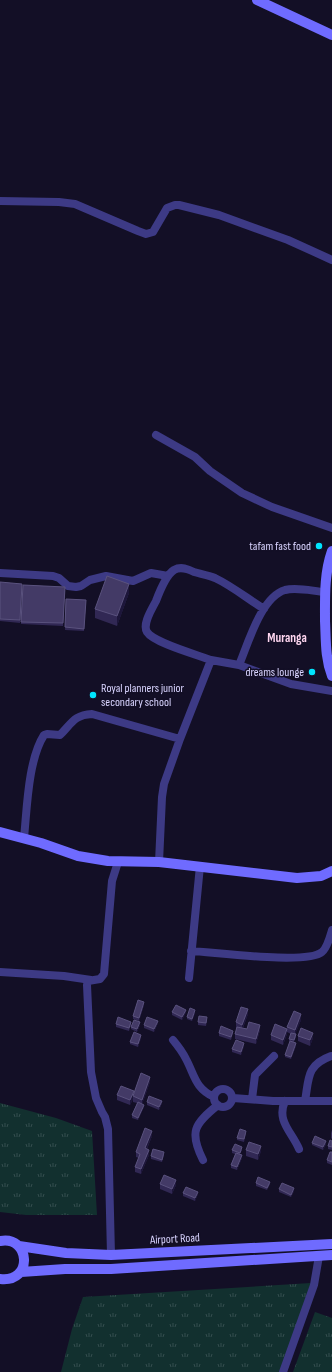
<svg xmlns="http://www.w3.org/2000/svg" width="332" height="1372" font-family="'Sofia Sans Condensed',sans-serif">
  <defs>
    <pattern id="grass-tufts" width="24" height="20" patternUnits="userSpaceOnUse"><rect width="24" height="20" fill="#12302f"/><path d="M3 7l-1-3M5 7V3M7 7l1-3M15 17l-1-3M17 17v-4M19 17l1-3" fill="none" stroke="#344d4e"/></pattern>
  </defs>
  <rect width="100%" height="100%" fill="#130f26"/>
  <path fill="url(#grass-tufts)" d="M0,1103l56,15 36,13 5,84h-71l-26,-3z
    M311,1283l-31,89h-219l11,-43 11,-32z
    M315,1312l17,6v54h-39z"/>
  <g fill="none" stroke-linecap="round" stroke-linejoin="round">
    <path stroke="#3d3a85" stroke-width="8" d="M0,201l59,1 16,2 63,27 8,3 7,-2 14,-24 8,-3h4l40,10 69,25 44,20
      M156,435l39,22 15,14 32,22 30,14 60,21
      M0,573l53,3 6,2 9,8 8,1 5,-1 9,-6 16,-4 27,5 18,-8 17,3
      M211,660l28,5 52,19 41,7
      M239,665c9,-21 22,-68 46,-75 12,-3 27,1 40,2
      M24,838c3,-29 4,-78 20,-103l3,-1 13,1c12,-12 14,-20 32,-21l88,25
      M159,862l3,-65 2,-13 16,-45 31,-79c-13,-5 -57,-17 -64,-28 -5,-8 5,-23 9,-31 3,-8 10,-26 18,-31 7,-4 14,-1 20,2 7,2 14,3 21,6 17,8 33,21 49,31
      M191,951c23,1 116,14 131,1 5,-4 8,-15 10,-22
      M0,972l64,4 27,4
      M189,978l11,-112
      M173,1040c5,6 10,13 13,19 9,17 9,29 28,38
      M214 1098a9 9 0 1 1 18 0a9 9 0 1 1-18 0Z
      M233,1098l40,3h59
      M252,1099l3,-24 19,-19
      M285,1101c-9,20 7,31 14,48
      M305,1101c4,-22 1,-36 26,-45
      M203,1160c-14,-28 -9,-36 15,-55
      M111,1255l-3,-126 -3,-12 -3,-5 -6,-14 -5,-26 -4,-87 1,-4 12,-2 4,-5 8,-93 6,-19
      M283,1372l31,-87 5,-29"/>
    <path stroke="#6f6bff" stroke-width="10" d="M257,0l75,35
      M332,551c-8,23 -7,46 -7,70 1,19 0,37 7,55
      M0,832l41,11 37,13 30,5 51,1 138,16 24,-2 11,-5
      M0,1241c30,-6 34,42 0,38
      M19,1246l47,7 45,2 221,-11
      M21,1272l44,-3h46l221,-14"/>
  </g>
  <path fill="#312854" d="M0,582l22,2 -2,39 -20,-2z
    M23,585l42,2 -2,39 -42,-2z
    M129,593l-12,33 -22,-8v-9z
    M66,599l20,1 -2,31 -19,-1z
    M144,1005l-5,16 -6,-2v-3z
    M172,1012h14l-4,8 -10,-5z
    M195,1013l-3,8 -5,-2v-2z
    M248,1014l-5,14 4,1 13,1 -4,14 -21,-5v-5l2,-6h-1v-6z
    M207,1020l-1,6 -8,-1v-3z
    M301,1020l-6,14 1,3 -2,5 2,4 -5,13 -6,-2v-2l5,-14h-1v-2l2,-5 -4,-2v2l-4,11 -12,-5v-5l16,-6v-2z
    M158,1023l-4,9 -10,-4v-3z
    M116,1024h15l-2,7 -13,-4z
    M140,1025l-3,7 -6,-3v-2z
    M219,1033h14l-2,7 -12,-4z
    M298,1036l15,2 -3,8 -12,-5z
    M141,1038l-3,9 -8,-3v-2z
    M244,1046l-3,9 -9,-3v-3z
    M150,1082l-8,22 2,3 -6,13 -6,-2v-3l5,-12 -4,-1v-3l-3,6 -13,-5v-5l17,-1z
    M147,1102l15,1 -3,7 -12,-5z
    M332,1130v9l-1,-1v-5z
    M246,1133l-2,9 -7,-2v-2z
    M152,1136l-5,13 2,6 -8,19 -6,-2v-5l4,-9 -3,-1v-5z
    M332,1141v9l-4,-1v-3z
    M312,1143l14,1 -3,6 -11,-5z
    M232,1150h10l-2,4 2,4 -5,12 -6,-2v-3l4,-11 -3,-1z
    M246,1150l15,1 -3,9 -12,-4z
    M332,1152v13l-5,-2v-3z
    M164,1155l-2,7 -11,-3v-3z
    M256,1183l14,1 -3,6 -11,-4z
    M160,1184l16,1 -4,9 -12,-5z
    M279,1189l15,2 -3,6 -12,-5z
    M183,1193l15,1 -3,7 -12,-5z"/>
  <path fill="#1d163a" d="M129,584v9l-12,33v-10z
    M144,1002v3l-5,16v-3z
    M248,1009v5l-6,16v-5z
    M186,1010v2l-4,8v-3z
    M195,1010v3l-3,8v-2z
    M301,1014v6l-6,15v-5z
    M158,1021v2l-4,9v-3z
    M140,1022v3l-3,7v-3z
    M260,1025v5l-4,14v-5z
    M287,1029v5l-4,11v-5z
    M313,1033v5l-3,8v-6z
    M141,1035v3l-3,9v-3z
    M244,1043v3l-3,9v-3z
    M296,1043v3l-5,13v-2z
    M150,1077v5l-8,23v-5z
    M134,1091v6l-1,-1v3l-3,6v-5z
    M162,1101v2l-3,7v-3z
    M144,1105v2l-6,13v-2z
    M152,1131v5l-7,17v-5z
    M326,1141v3l-3,6v-3z
    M261,1146v5l-3,9v-6z
    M149,1150v5l-8,19v-5z
    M242,1155v3l-5,12v-3z
    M176,1180v5l-4,9v-5z
    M294,1188v3l-3,6v-2z
    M198,1192v2l-3,7v-3z"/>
  <path fill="#433a66" stroke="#5a527e" d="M107,576l22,8 -12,32 -22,-7z
    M0,582l22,2 -2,36 -20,-1z
    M23,585l42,2 -2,36 -42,-1z
    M66,599l20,1 -2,29 -19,-2z
    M138,1000l6,2 -5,16 -6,-2z
    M176,1005l10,5 -4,7 -10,-5z
    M241,1007l7,2 -6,16 -6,-3z
    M190,1008l5,2 -3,9 -5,-2z
    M294,1011l7,3 -6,16 -8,-3z
    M199,1016l8,1 -1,6 -8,-1z
    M118,1017l13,5 -2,6 -13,-4z
    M147,1017l11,4 -4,8 -10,-4z
    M134,1020l6,2 -3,7 -6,-2z
    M249,1022l11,3 -4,14 -21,-5 2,-7 10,2z
    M275,1024l12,5 -4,11 -12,-5z
    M221,1026l12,5 -2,6 -12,-4z
    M301,1028l12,5 -3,7 -12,-4z
    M134,1032l7,3 -3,9 -8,-2z
    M291,1033l5,1 -2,6 -5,-1z
    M236,1040l8,3 -3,9 -9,-3z
    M290,1041l6,2 -5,14 -6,-2z
    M141,1073l9,4 -8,23 -9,-4z
    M121,1086l13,5 -4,9 -13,-5z
    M149,1096l13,5 -3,6 -12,-5z
    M138,1102l6,3 -6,13 -6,-3z
    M145,1128l7,3 -7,17 4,2 -8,19 -6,-2 5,-13 -4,-2z
    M240,1129l6,2 -2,8 -7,-1z
    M315,1136l11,5 -3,6 -11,-4z
    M330,1140l2,1v6l-4,-1z
    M249,1142l12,4 -3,8 -12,-4z
    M235,1144l7,3 -2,6 -8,-3z
    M153,1149l11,3 -2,8 -11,-4z
    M330,1152h2v10l-5,-2z
    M236,1153l6,2 -5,12 -6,-2z
    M164,1175l12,5 -4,9 -12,-5z
    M258,1177l12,5 -3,6 -11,-5z
    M282,1183l12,5 -3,7 -12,-6z
    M186,1187l12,5 -3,6 -12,-5z"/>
  <g fill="#00e5ff" stroke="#130f26" stroke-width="1.5">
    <circle cx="319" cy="546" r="4"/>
    <circle cx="312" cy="672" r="4"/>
    <circle cx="93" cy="695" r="4"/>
  </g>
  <g text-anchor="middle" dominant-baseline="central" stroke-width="3" stroke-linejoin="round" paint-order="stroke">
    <g font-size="12" fill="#d9d4ff" stroke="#130f26" text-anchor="end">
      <text x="311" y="546">tafam fast food</text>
      <text x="304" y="672">dreams lounge</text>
      <text x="101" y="688" text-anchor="start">Royal planners junior<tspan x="101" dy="14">secondary school</tspan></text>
    </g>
    <g font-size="12" fill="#d9d4ff" stroke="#130f26">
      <text transform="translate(175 1239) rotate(-3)">Airport Road</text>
    </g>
    <g font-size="13" font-weight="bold" fill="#ffd6f0" stroke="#130f26">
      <text x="287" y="638">Muranga</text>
    </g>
  </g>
</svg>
